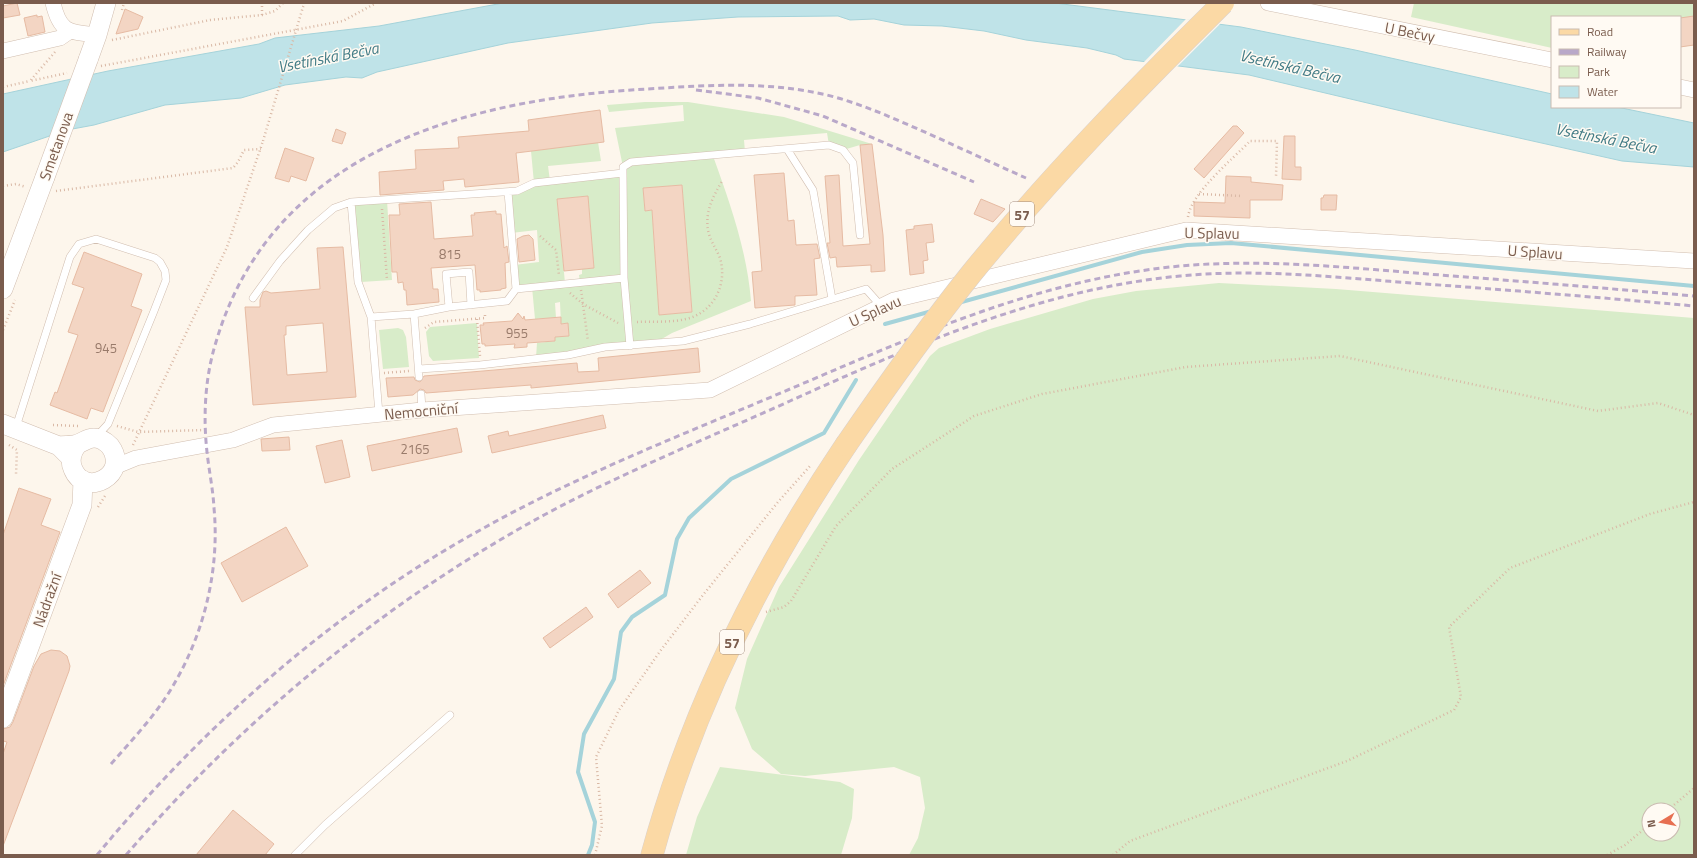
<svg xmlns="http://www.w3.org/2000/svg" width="1697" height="858" font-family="'Titillium Web',sans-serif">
  <rect width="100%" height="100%" fill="#fdf6ec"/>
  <path fill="#d8ecc9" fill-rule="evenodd" d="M1414,3h280v42l-14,2v-30h-128v31l-141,-31z
    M645,102h43l96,15 88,27 -12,1 -17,5 -14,-5 -2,-12 -83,7 1,12 -32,4c17,47 34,95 38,145l-79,32 -12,7 -124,18 1,-15 18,-2v-4l14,-1 -1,-13 -7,1 -1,-22 -5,1 1,15 -21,1 -3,-32 -16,2 -2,-24 25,-3 -2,-32 -26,3 -3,-41 26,-9 -3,-32 67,-9 3,19 -53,5 2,15 73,-8v-6l-8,-39 69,-7 -1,-16 -74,7 -2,-7zM682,185l10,127 -33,3 -7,-105 -7,1 -2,-23zM587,196l7,72 -12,1v5l-3,1 1,7 -15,1 -8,-84z
    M387,200l5,80 -31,2 -10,-80z
    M1219,283l117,6 358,29v537h-785l9,-17 7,-30 -5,-31 -26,-10 -89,9 -24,-2 -29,-25 -17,-41 12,-49 32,-72 80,-127 71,-104 9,-8 51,-19 103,-30 43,-8zM1649,810h24v24h-24z
    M477,323l2,35 -46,3 -4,-5 -3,-24 4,-5z
    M398,328l5,2 3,7 3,30 -26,2 -4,-39z
    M720,767l120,15 14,7 -2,29 -11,37h-155l11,-38z"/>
  <path fill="#bfe3e8" stroke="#a5d3da" d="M503,3h552l186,24 114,23 197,44v13h65l77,16v44l-72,-6 -170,-38 -203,-48 -125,-16 -8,-4 -29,-7 -61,-8 -42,-9 -42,-5 -38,-1 -30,-6 -24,1 -12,-4 -100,1 -86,6 -144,20 -131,29 -15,6 -16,-1 -61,8 -44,13 -76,7 -71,20 -27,5 -64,22v-58l105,-23 151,-27 16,-6 104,-12z"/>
  <path fill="#fdf6ec" d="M1186,19l35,4 -45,45 -34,-4z"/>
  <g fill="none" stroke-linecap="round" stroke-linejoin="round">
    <path stroke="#a5d3da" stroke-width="4" d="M958,303l184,-51 45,-7 44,-2 463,43
      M885,324l47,-13
      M588,855l4,-10 3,-23 -17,-50 6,-38 30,-55 7,-47 11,-15 33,-22 12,-56 12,-21 42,-39 93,-46 32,-53"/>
  </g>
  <path fill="#f3d5c3" stroke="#e6bba3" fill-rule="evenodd" d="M17,3l3,12 -17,3v-12z
    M125,9l18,8 -5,12 -22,5z
    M37,15v2l5,-1 3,16 -17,4 -4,-18z
    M1694,16v29l-14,2v-29z
    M600,110l4,32 -88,11 3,29 -54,5 -1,-8 -21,2 1,9 -64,5 -1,-23 37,-3 -1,-19 44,-2 -1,-11 71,-6 -1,-11z
    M1233,126h4l7,7 -40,45 -10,-9z
    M336,129l10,4 -4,11 -10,-3z
    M1284,136h11v31h6v13l-19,-1z
    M872,144l11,91 2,36 -14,1v-7l-34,2 -1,-10 -6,1 -3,-15h3l-5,-67 14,-1 4,71 27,-2 -10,-99z
    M285,148l29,10 -8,23 -15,-5 -2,6 -14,-4z
    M784,173l4,48 6,-1 2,25 21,-1 3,14 -6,1 3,36 -22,1v9l-40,3 -3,-36 10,-1 -8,-96z
    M1226,176l25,1v5l32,3 -1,15h-32v18l-56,-2v-14l31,1z
    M682,185l10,127 -33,3 -7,-105 -7,1 -2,-23z
    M1324,195h13l-1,15h-15v-12h2z
    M588,196l6,72 -30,3 -7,-72z
    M981,199l24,10 -12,13 -19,-8z
    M431,202l3,37 39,-3 -2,-21h4l-1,-2 22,-2v3h5l3,34 3,-2 2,16 -4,1 1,25 -5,1v1l-21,2v-2h-3l-2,-25 -44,3 2,21h5l1,13 -32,3 -1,-15h-2l-1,-8 -5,1 -1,-11h-5l-3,-57h11l-1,-11z
    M932,224l2,18 -8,1 2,17 -5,1 1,12 -14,2 -4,-45 8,-1v-3z
    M529,235l4,4 2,21 -16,2 -2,-23 6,-3z
    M343,247l13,150 -103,8 -8,-98h15v-7l3,-8 3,-1 5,2 49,-4 -3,-41zM323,323l4,49 -40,3 -3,-40h2v-9z
    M84,252l58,22 -11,32 11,4 -39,102 -12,-4 -4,11 -37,-14 5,-13 2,1 21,-58 -10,-3 16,-44 -12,-4z
    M518,313l5,6 1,-3 1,4 36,-3v7l7,-1 1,13 -14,1v4l-28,2v4l-13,1 1,-4 -30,2v-2h-3l-2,-19h4l-1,-2 29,-2z
    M698,348l2,24 -169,16v-3l-105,8 -2,-3 -4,-1 -7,6 -25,2 -2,-19 28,-1 1,3 5,2 4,-6 153,-13 1,9 21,-1 -1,-13z
    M603,415l3,13 -114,25 -4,-17 20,-5 1,5z
    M457,428l5,24 -90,19 -5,-25z
    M289,437l1,13 -28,1 -1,-12z
    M342,440l8,37 -25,6 -9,-37z
    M19,488l32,11 -10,26 19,7 -57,154v-151z
    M286,527l22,39 -66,36 -21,-39z
    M640,570l11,13 -33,25 -10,-14z
    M586,607l7,10 -43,31 -7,-10z
    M51,650l9,1 7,5 3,10 -1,5 -66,175v-92l4,-12 -4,-1v-12l7,-2 3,-5 21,-56 7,-12z
    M233,810l41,34 -9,11h-69z"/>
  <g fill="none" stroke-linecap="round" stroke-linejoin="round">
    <defs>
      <path id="service" d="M787,149l26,41 19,109
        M508,192l8,97
        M351,202l7,80 13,35 8,97
        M253,298l27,-37 28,-31 26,-22 17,-6 166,-11 17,-8 89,-10
        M449,307l-3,-33 23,-2 2,33
        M414,314l5,63
        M371,317l43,-3 35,-7 58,-6 9,-12 108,-11
        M630,346l-6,-68 -1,-105v-6l8,-5 198,-17 14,5 10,13 7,72
        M419,369l61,-4 88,-10 37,-8 78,-6 67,-17 116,-35 15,17
        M421,394l1,16
        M16,427l54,-170 9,-13 17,-5 59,19 5,4 5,9 1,9 -12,31 -46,113 -12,13
        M295,855l30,-30 125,-110"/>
      <path id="minor" d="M53,3c7,30 16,29 44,32
        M1268,3l284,57
        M3,51l57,-13 10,-7
        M1680,87l14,3
        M114,467l22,-9 97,-18 40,-15 149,-15 288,-20 184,-90 292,-70 508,31"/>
      <path id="tertiary" d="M88,60l9,-25 9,-32
        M3,289l42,-112
        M3,424l56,22 9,9
        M59,446c6,-1 13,0 18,-2 7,-2 10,-6 17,-6 7,0 12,4 16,8 21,28 -25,53 -37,23 -4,-9 -1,-18 5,-25
        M3,718l79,-213 1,-25"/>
      <path id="primary" d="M652,855c40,-147 109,-284 194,-410"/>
    </defs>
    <use href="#service" stroke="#d1beb0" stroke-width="8"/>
    <use href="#minor" stroke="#d1beb0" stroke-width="16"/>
    <use href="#tertiary" stroke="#d1beb0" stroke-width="20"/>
    <use href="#primary" stroke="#dad1cd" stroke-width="23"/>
    <path stroke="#d9b8a5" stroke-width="2.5" stroke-dasharray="1 3" stroke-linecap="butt" d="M303,7l2,-4
      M122,10l2,-7
      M262,15v-12
      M112,40l98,-20 52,-5 13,-4 8,-8
      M55,52l-25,29 37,-8
      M101,66l242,-45 33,-18
      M3,87l27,-6
      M3,186l13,-2 10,3
      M56,191l177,-23 5,-6 6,-12 17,-1
      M1199,194l43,2
      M382,209l5,71
      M1188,217c3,-24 45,-58 62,-76h27l-1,36
      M540,236l16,14 3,25
      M581,290l7,51
      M570,293l13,11 35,19
      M477,319l3,37
      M637,322c15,-1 33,1 49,-3 27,-6 42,-34 34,-61 -4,-10 -10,-17 -12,-28 -3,-19 5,-33 14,-49
      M425,328l9,-6 51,-4v-5
      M3,330l12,-30
      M384,373l25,-2
      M53,425l25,1
      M117,426l21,6 67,-2
      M9,445l8,5 -1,24
      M133,445l94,-198 36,-106
      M98,507l7,-11
      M766,612l18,-5 7,-6 45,-75 56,-57 82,-53 68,-22 144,-27 154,-11 258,55 60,-8 36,12
      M1668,810l26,-22
      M595,855l7,-29 -6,-69 23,-47 42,-60 42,-55 75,-93 32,-36
      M1113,855l17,-14 217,-80 107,-51 7,-13 -12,-70 61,-59 140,-54 44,-12
      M1607,855l18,-10 24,-20"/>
    <use href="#service" stroke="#fff" stroke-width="7"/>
    <use href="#minor" stroke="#fff" stroke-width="15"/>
    <use href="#tertiary" stroke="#fff" stroke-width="19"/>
    <use href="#primary" stroke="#fbd9a5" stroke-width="22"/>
    <path stroke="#b9a8c9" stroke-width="3" stroke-dasharray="6 4" stroke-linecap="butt" d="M696,90l62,8 65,18 151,66
      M111,764c20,-23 41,-45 57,-70 35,-55 52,-122 46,-186 -1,-19 -5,-37 -7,-56 -4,-36 -2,-75 9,-110 57,-193 253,-243 431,-253 61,-4 120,-8 180,6 32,8 61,21 91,34 36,16 72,33 108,49
      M97,855c107,-130 238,-245 385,-326 98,-55 205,-96 308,-140 125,-53 243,-107 380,-122 86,-9 172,0 258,7 89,7 177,14 266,22
      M126,855c118,-137 260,-254 418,-340 80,-43 164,-77 246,-114 124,-56 252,-112 390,-125 72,-7 145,0 218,6 99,7 197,15 296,24"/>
    <defs>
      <path id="tertiary-bridge" d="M45,177l43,-117"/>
      <path id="primary-bridge" d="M846,445c40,-58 81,-116 125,-171 78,-96 164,-184 252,-271"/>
    </defs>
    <use href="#tertiary-bridge" stroke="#d1beb0" stroke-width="20" stroke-linecap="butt"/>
    <use href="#primary-bridge" stroke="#dad1cd" stroke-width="23" stroke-linecap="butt"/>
    <path stroke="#d9b8a5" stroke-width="2.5" stroke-dasharray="1 3" stroke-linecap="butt" d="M263,141l40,-134"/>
    <use href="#tertiary-bridge" stroke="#fff" stroke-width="19"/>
    <use href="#primary-bridge" stroke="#fbd9a5" stroke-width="22"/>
  </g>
  <g text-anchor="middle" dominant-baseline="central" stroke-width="3" stroke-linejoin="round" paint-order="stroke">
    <g font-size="13" fill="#987a6a">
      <text x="450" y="254">815</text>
      <text x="517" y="333">955</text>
      <text x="106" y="348">945</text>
      <text x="415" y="449">2165</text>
    </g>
    <g fill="#fffaf3" stroke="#a28b7f" stroke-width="1">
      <rect x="1010" y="202" width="24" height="24" rx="3"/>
      <rect x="720" y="630" width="24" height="24" rx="3"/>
    </g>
    <g font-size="14" font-weight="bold" fill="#7a5c4d">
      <text x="1022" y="214">57</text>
      <text x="732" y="642">57</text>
    </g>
    <g font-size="15" fill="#7a5c4d" stroke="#fffaf3">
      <text transform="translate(1410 32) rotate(11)">U Bečvy</text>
      <text transform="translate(56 146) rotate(-70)">Smetanova</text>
      <text transform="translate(1212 233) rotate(1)">U Splavu</text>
      <text transform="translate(1535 252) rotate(4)">U Splavu</text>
      <text transform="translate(875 311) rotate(-24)">U Splavu</text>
      <text transform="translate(421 411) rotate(-5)">Nemocniční</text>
      <text transform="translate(47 600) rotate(-70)">Nádražní</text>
    </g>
    <g font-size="16" font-style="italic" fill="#437c86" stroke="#fffaf3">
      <text transform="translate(328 57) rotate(-11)">Vsetínská Bečva</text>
      <text transform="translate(1290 66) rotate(13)">Vsetínská Bečva</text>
      <text transform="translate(1606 138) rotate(11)">Vsetínská Bečva</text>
    </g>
  </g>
  <rect width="1697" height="858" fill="none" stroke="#7a5c4d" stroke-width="8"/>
  <rect x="1551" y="16" width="130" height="92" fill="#fffaf3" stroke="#cabbb1"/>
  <rect x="1559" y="29" width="20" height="6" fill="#fbd9a5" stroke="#cabbb1"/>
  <text x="1587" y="36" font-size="12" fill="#7a5c4d">Road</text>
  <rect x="1559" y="49" width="20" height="6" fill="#b9a8c9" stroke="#cabbb1"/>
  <text x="1587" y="56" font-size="12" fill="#7a5c4d">Railway</text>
  <rect x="1559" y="66" width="20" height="12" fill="#d8ecc9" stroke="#cabbb1"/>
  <text x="1587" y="76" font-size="12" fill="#7a5c4d">Park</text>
  <rect x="1559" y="86" width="20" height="12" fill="#bfe3e8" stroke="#cabbb1"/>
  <text x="1587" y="96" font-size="12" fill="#7a5c4d">Water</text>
  <g transform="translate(1661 822) rotate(260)"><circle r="19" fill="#fffaf3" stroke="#cabbb1"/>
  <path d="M0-3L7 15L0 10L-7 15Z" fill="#e76f51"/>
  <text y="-6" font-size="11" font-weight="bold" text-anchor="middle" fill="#7a5c4d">N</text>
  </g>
</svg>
